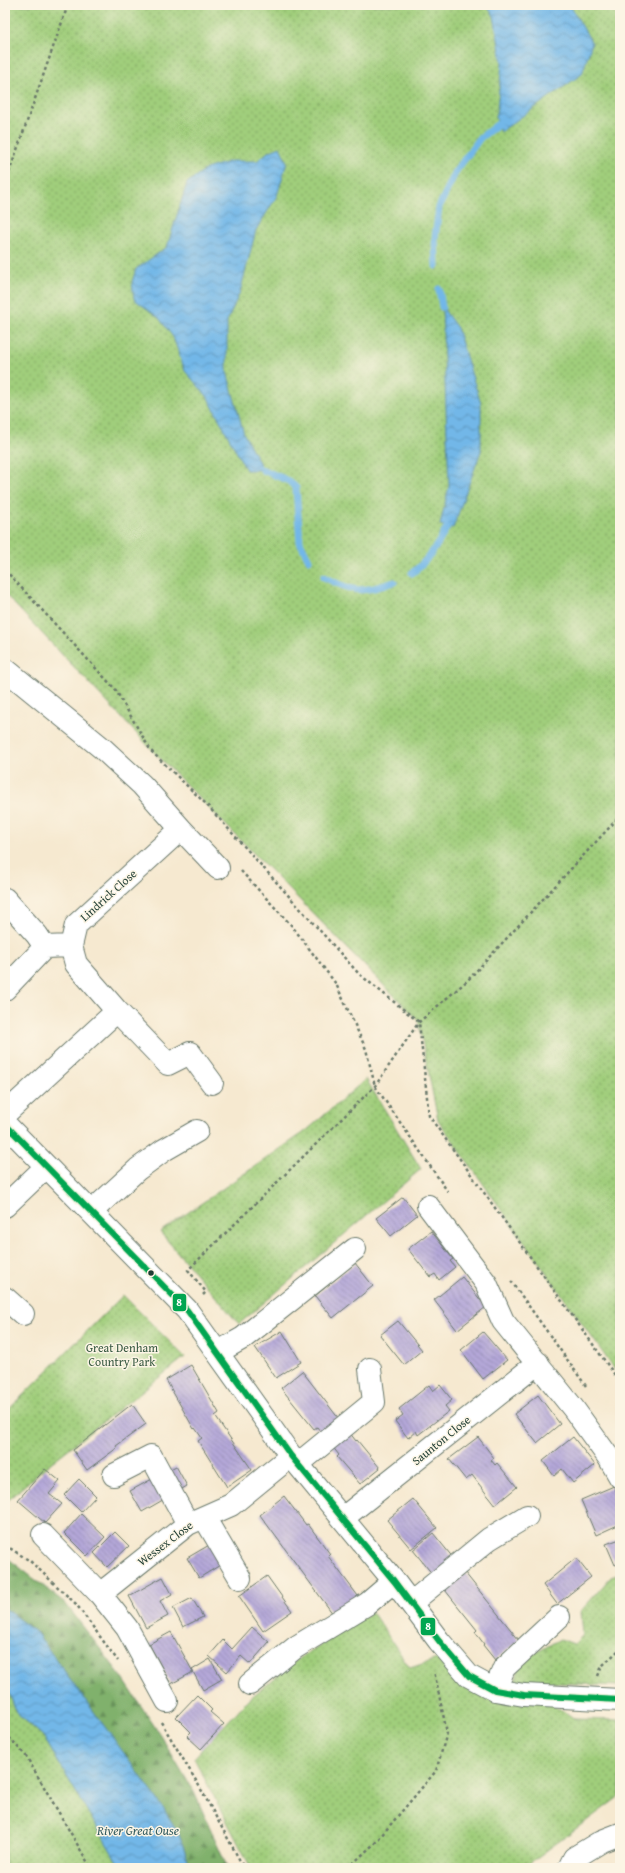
<svg xmlns="http://www.w3.org/2000/svg" width="625" height="1873" font-family="'Gentium Book Plus',serif">
  <defs>
    <pattern id="grass-dots" width="8" height="8" patternUnits="userSpaceOnUse"><rect width="8" height="8" fill="#a0ce7c"/><path d="M2 2h.1M6 6h.1" fill="none" stroke="#82a866" stroke-width="1.8" stroke-linecap="round"/></pattern>
    <pattern id="forest-firs" width="22" height="20" patternUnits="userSpaceOnUse"><rect width="22" height="20" fill="#80b16c"/><path d="M5 1l3.5 6h-7zM16 11l3.5 6h-7z" fill="#68915a"/></pattern>
    <pattern id="water-waves" width="16" height="10" patternUnits="userSpaceOnUse"><rect width="16" height="10" fill="#72b7e8"/><path d="M0 5q4-4 8 0t8 0" fill="none" stroke="#5d96bd"/></pattern>
    <pattern id="building-back-hatch" width="6" height="6" patternUnits="userSpaceOnUse"><rect width="6" height="6" fill="#b4a7d8"/><path d="M-1 5l2 2M0 0l6 6M5-1l2 2" fill="none" stroke="#9289b0"/></pattern>
  </defs>
  <rect width="100%" height="100%" fill="#fcf5e5"/>
  <filter id="ink" filterUnits="userSpaceOnUse"><feTurbulence type="fractalNoise" baseFrequency=".025" numOctaves="2"/><feDisplacementMap in="SourceGraphic" scale="8" xChannelSelector="R" yChannelSelector="G"/><feConvolveMatrix kernelMatrix="1 2 1 2 8 2 1 2 1" color-interpolation-filters="sRGB"/></filter>
  <filter id="wash" filterUnits="userSpaceOnUse"><feTurbulence type="fractalNoise" baseFrequency=".012" numOctaves="4" result="noise"/><feDisplacementMap in="SourceGraphic" scale="16" xChannelSelector="R" yChannelSelector="G"/><feGaussianBlur stdDeviation="0.9" result="paint"/><feColorMatrix in="noise" values="0 0 0 0 0 0 0 0 0 0 0 0 0 0 0 0 0 1.4 0 .05"/><feComposite in="paint" operator="in"/></filter>
  <g filter="url(#wash)">
    <rect width="100%" height="100%" fill="#f6e9d0"/>
    <path fill="url(#grass-dots)" stroke="#608658" d="M5,5h615v1372l-182,-257 -20,-100 -263,-267 -150,-159z
      M366,1079l55,90 -182,155 -79,-92 146,-101z
      M123,1295l62,62 -142,112 -38,34v-90z
      M620,1574v112l-104,-5 4,-19 40,-23 14,5 9,-9 -2,-24 30,-34z
      M372,1612l38,56 30,-10 113,46 22,15 45,1v76l-97,72h-272l-57,-110 55,-59 49,-40z
      M5,1685l3,4 8,23 27,24 78,132h-116z"/>
    <path fill="url(#forest-firs)" stroke="#507750" d="M5,1556l60,47 57,74 39,59 33,56 34,76h-37l-13,-36 -94,-134 -48,-66 -31,-23z"/>
    <path fill="url(#water-waves)" stroke="#487a8e" d="M486,5h84l22,38 -10,31 -82,58 -4,-15 6,-54 -8,-47z
      M280,147l7,15 -10,34 -21,34 -16,62 -13,29v51l17,62 19,36h-17l-39,-74 -22,-25 -12,-34 -14,-19 -25,-19 -2,-17 4,-13 31,-22 20,-64 19,-14 25,-8h26l11,-9z
      M442,307l15,21 24,76v47l-28,77 -13,-3 9,-39z
      M5,1609l31,23 122,168 20,32 13,36h-70l-78,-132 -27,-24 -8,-23 -3,-4z"/>
    <g fill="none" stroke-linecap="round" stroke-linejoin="round">
      <path stroke="#72b7e8" stroke-width="7" d="M436,266l-1,-28 4,-31 17,-36 24,-33 18,-14
        M439,289l3,18
        M263,470l26,11 7,7 4,54 9,18
        M412,573c16,-12 26,-28 35,-46
        M324,577c31,16 37,16 70,5"/>
    </g>
    <g id="blocks">
      <path fill="url(#building-back-hatch)" d="M403,1197l14,18 -26,21 -15,-18z
        M431,1231l22,28 -3,2 5,6 -16,13 -4,-6 -5,3 -22,-28z
        M355,1263l18,23 -40,32 -18,-22z
        M462,1277l24,30 -29,23 -23,-30z
        M398,1321l24,29 -18,15 -24,-30z
        M282,1331l19,31 -25,16 -21,-31z
        M483,1332l24,28 -24,19 -22,-29z
        M191,1365l28,48 -4,3 37,54 -25,17 -29,-46 4,-3 -7,-10 -1,1 -28,-49z
        M302,1371l54,70 1,-1 23,28 -20,16 -23,-27 2,-2 -22,-28 -3,2 -33,-41z
        M429,1385l4,6 7,-6 12,15 -7,6 4,5 -31,24 -2,-4 -8,7 -13,-17 8,-6 -4,-6z
        M538,1395l22,29 -23,19 -23,-29z
        M132,1404l14,20 -30,22 1,2 -30,22 -14,-20z
        M478,1437l16,21 -3,2 4,5 2,-2 20,24 -22,18 -23,-30 -6,5 -17,-21z
        M573,1437l22,28 -22,18 -11,-14 -8,7 -11,-15z
        M176,1466l11,20 -45,26 -12,-21z
        M45,1469l15,12 -11,13 13,10 -17,19 -27,-23z
        M79,1479l17,17 -15,16 -17,-17z
        M614,1486l6,15v23l-24,11 -15,-35z
        M284,1496l22,29 2,-1 22,30 -2,2 30,40 -25,18 -73,-99z
        M413,1499l24,29 -26,21 -24,-29z
        M81,1514l24,23 -18,19 -23,-23z
        M115,1532l14,14 -22,21 -13,-14z
        M433,1533l21,26 -9,8 11,14 9,-8 54,67 -24,20 -12,-15 1,-1 -9,-12 2,-2 -64,-80z
        M223,1537l12,19 -36,22 -12,-20z
        M620,1539v24l-5,2 -9,-21z
        M576,1558l15,19 -34,27 -14,-19z
        M267,1576l25,35 -29,20 -24,-35z
        M163,1577l9,17 -12,7 8,15 -22,12 -17,-32z
        M192,1598l11,19 -20,10 -10,-19z
        M252,1627l17,15 -19,22 -9,-8 -14,16 -18,-16 14,-16 9,9z
        M171,1632l22,40 -22,12 -22,-40z
        M210,1659l12,20 -19,11 -11,-20z
        M197,1695l15,15 -2,2 14,12 -23,25 -14,-13 4,-4 -15,-15z"/>
    </g>
  </g>
  <g filter="url(#ink)">
    <use href="#blocks" fill-opacity="0" stroke="#6a796b" stroke-width="1"/>
    <g fill="none" stroke-linecap="round" stroke-linejoin="round">
      <defs>
        <path id="minor" d="M5,669l97,79 40,37 39,44
          M5,899l32,36 8,12
          M5,989l40,-42 26,-1
          M212,1083l-22,-30 -22,11 -51,-53 -41,-47 -5,-18 5,-21 105,-96 37,39
          M5,1114l112,-103
          M5,1124l182,186 104,146 103,125 45,60 30,35 26,14 29,5 96,5
          M5,1206l41,-39
          M428,1206l58,77 17,38 70,87 36,50 11,19
          M91,1212l47,-43 26,-19 33,-19
          M5,1298l18,16
          M218,1352l25,-14 112,-89
          M298,1464l76,-62 -4,-33
          M114,1475l37,-19 37,68
          M204,1517l36,61
          M343,1518l195,-155
          M43,1535l57,59 27,34 40,73
          M100,1594l88,-70 43,-19 60,-49
          M411,1603l78,-64 38,-23
          M250,1684l46,-37 71,-43 27,-23
          M495,1690l9,-22 55,-51
          M569,1868l5,-10 28,-17 18,-7"/>
      </defs>
      <use href="#minor" stroke="#6a796b" stroke-width="24"/>
      <path stroke="#6a796b" stroke-width="2.5" stroke-dasharray="3 3" stroke-linecap="butt" d="M5,184l63,-179
        M5,570l110,119 36,62 55,53 153,170 60,48 10,94 191,266
        M241,871l51,55 44,58 30,65 9,37 73,106
        M511,1281l75,105
        M203,1295l3,-3 -18,-22 187,-184 44,-64 49,-42 152,-164
        M5,1545l25,16 46,43 42,57
        M598,1676l4,-10 18,-17
        M161,1722l37,62 46,84
        M5,1733l21,23 65,112
        M348,1868l27,-25 61,-72 11,-38 -13,-62"/>
      <use href="#minor" stroke="#fff" stroke-width="22"/>
      <defs>
        <path id="bus-1" d="M5,1124l182,186 104,146 103,125 45,60 30,35 26,14 29,5 96,5"/>
      </defs>
      <use href="#bus-1" stroke="#fcf5e5" stroke-width="9"/>
      <use href="#bus-1" stroke="#00a651" stroke-width="6"/>
    </g>
  </g>
  <circle fill="#1f3d34" stroke="#fcf5e5" stroke-width="1.5" cx="151" cy="1273" r="3.5"/>
  <g text-anchor="middle" dominant-baseline="central" stroke-width="3" stroke-linejoin="round" paint-order="stroke">
    <g font-size="12" fill="#1f3d34" stroke="#fcf5e5">
      <text transform="translate(108 895) rotate(-42)">Lindrick Close</text>
      <text transform="translate(441 1440) rotate(-39)">Saunton Close</text>
      <text transform="translate(165 1543) rotate(-37)">Wessex Close</text>
    </g>
    <g font-size="12" fill="#395a42" stroke="#fcf5e5">
      <text x="122" y="1347">Great Denham<tspan x="122" dy="14">Country Park</tspan></text>
    </g>
    <g font-size="13" font-style="italic" fill="#345c61" stroke="#fcf5e5">
      <text x="138" y="1830">River Great Ouse</text>
    </g>
  </g>
  <g stroke="#fcf5e5" stroke-width="1.5">
    <rect x="172" y="1293" width="15" height="19" rx="4" fill="#00a651"/>
    <rect x="420" y="1617" width="16" height="19" rx="4" fill="#00a651"/>
  </g>
  <g font-size="11" text-anchor="middle" font-weight="bold" fill="#fff">
    <text x="179" y="1306">8</text>
    <text x="428" y="1630">8</text>
  </g>
  <rect width="625" height="1873" fill="none" stroke="#fcf5e5" stroke-width="20"/>
</svg>
